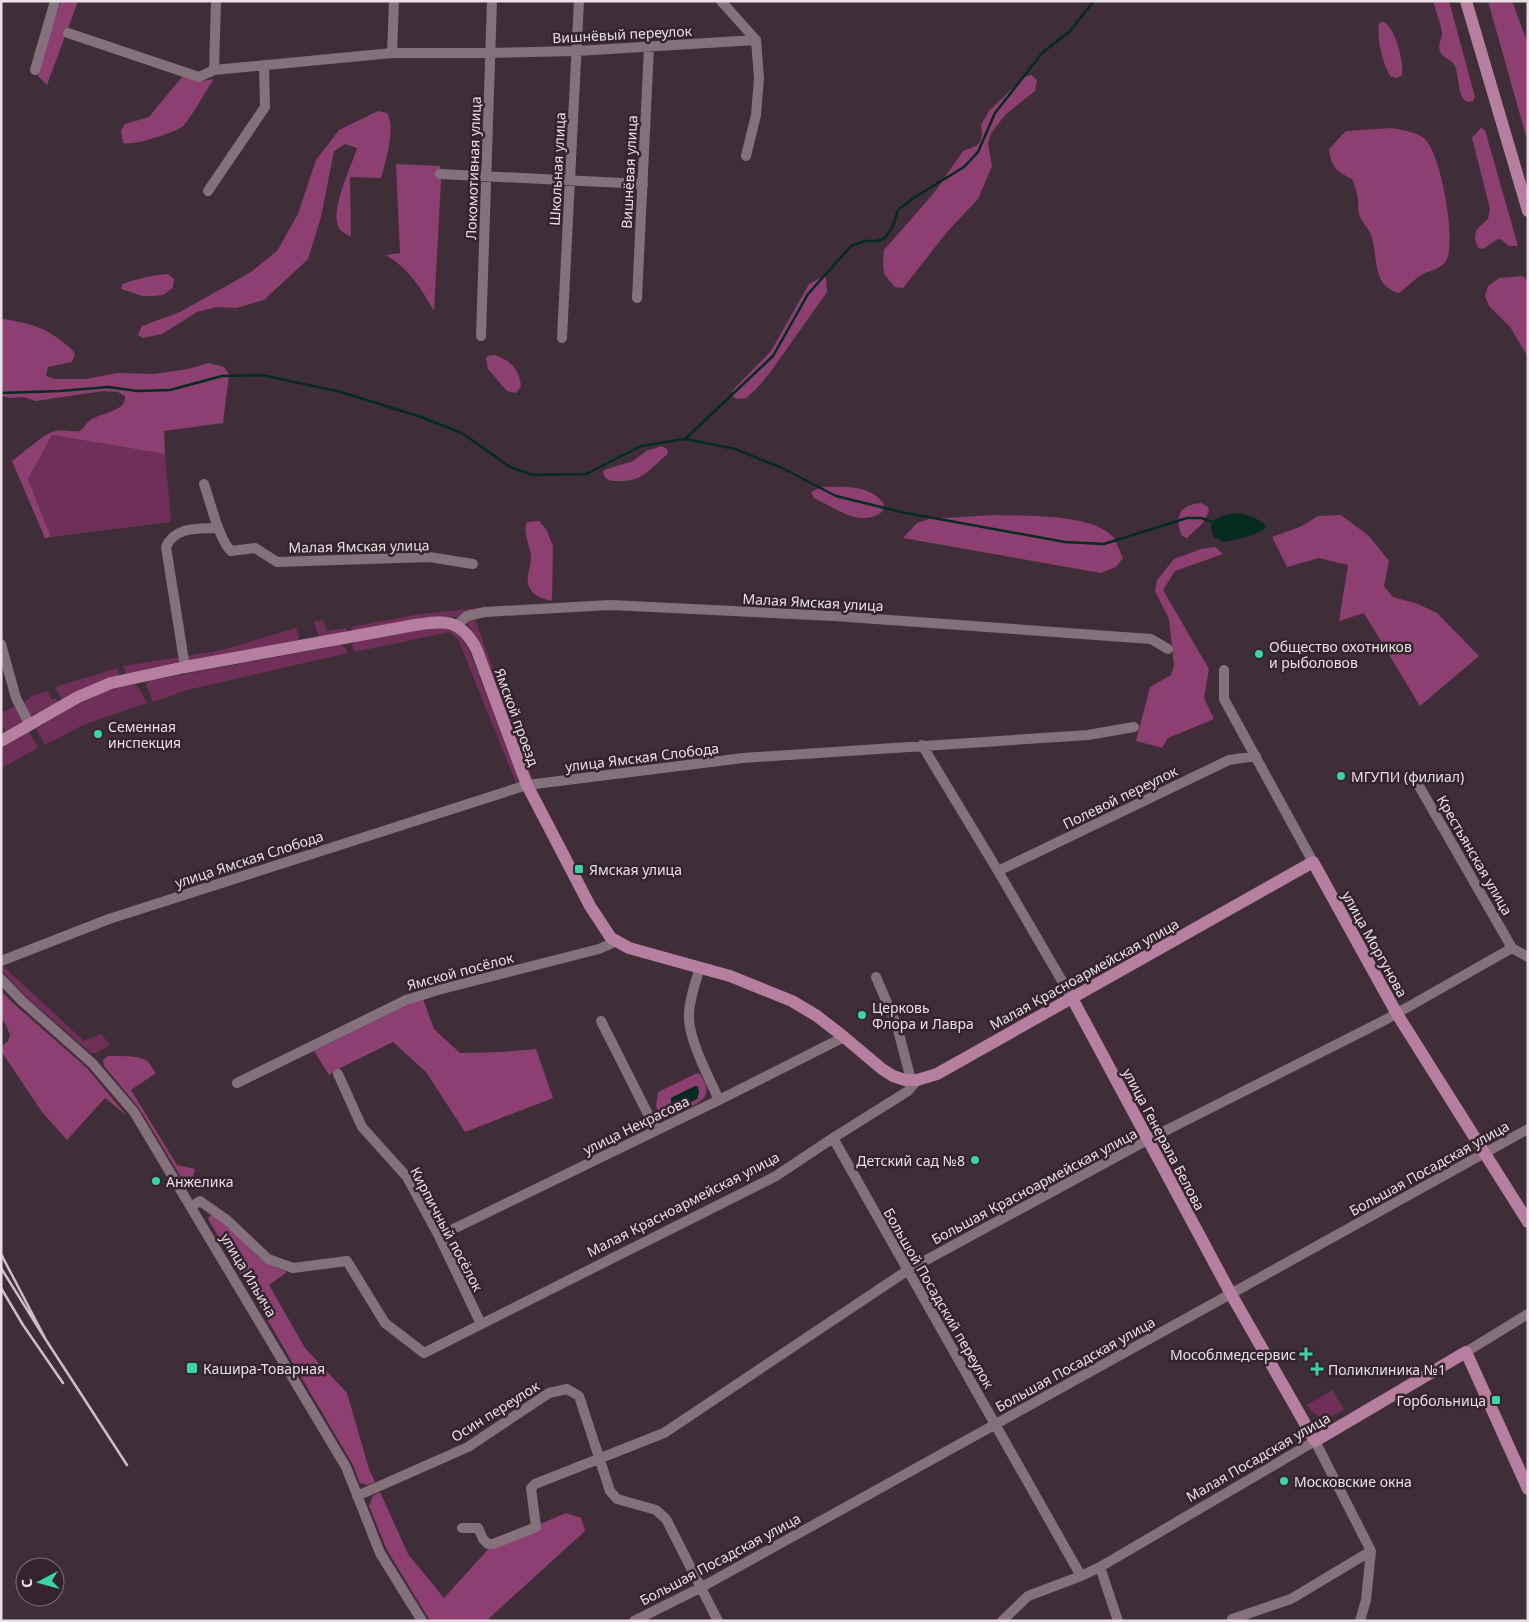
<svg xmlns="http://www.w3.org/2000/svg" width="1529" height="1622" font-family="'Noto Sans',sans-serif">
  <rect width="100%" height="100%" fill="#3f2e37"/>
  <path fill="#6f2f58" d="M52,435l113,19 6,68 -120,15 -23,-58z
    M480,608l-1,2 -21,7 -21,-1 -85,14 -1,-3 69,-13z
    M475,619l55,155 5,5 -4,-1 -51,-134 -13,-21v-2z
    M323,620l4,11 19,-3 1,2 -2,2 -26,5 -5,-15z
    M438,627c19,4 23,8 32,25l47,122 1,6 -2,3 -58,-144 -9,-7 -94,20 -3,-6 1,-3 2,-1z
    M296,628l3,9 -1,3 -109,22 -3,-6 36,-6z
    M340,645l5,3 3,5 -161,37 -34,12 -7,-17 3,-4z
    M180,657l1,5 -54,12 -2,-3 -2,-5z
    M118,668l1,7 -57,25 -7,-13z
    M135,684l4,4 8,15 -64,22 -38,20 -9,-16c28,-16 67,-43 99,-45z
    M47,691l5,9 4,-2 2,4 -28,14 -6,-11c3,-9 14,-11 23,-14z
    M16,706l7,13 -1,3 -16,9 -5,-6v-12z
    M29,732l9,16 -37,20v-19z
    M3,966l81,75 17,-7 9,11 -14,8h-5l-66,-57 -23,-25z
    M1333,1390l11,20c-18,9 -24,12 -38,-5z"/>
  <path fill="#8e3f71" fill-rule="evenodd" d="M61,1h17l-31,84 -9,-9 -1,-4z
    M1433,1h16l26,96 -2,4c-17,7 -13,-29 -19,-37 -4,-5 -12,-6 -14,-13 -3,-7 3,-13 2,-19 -2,-10 -6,-21 -9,-31z
    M1488,1h24l16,43v99z
    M1383,22c13,5 21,41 19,53l-5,3 -6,-1c-8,-12 -15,-40 -12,-54z
    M1031,75l6,5 -2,11 -29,23 -15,19 -3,11 4,22 -14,33 -31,33 -44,56 -8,-1 -11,-13 -1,-10 1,-14 50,-57 29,-42 13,-5 4,-4 2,-7 -1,-10 8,-14 35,-34z
    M182,77l20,4 12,-2c-6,8 -26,44 -32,48 -9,6 -49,19 -59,16l-2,-12 4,-7 24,-7z
    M378,111l9,2c9,14 -1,48 -6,65l-31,-1 1,60c-4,-3 -10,-5 -12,-9 -10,-18 13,-62 18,-80l-12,-4 -11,7 -13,66 -13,42 -44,41 -28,8 -19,-1 -20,5 -35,22 -19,4 -5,-3 4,-9 38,-14 71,-40 26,-21 21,-37 18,-54 23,-30z
    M1392,128c10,2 25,4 33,11 16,15 32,104 21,122 -5,8 -15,9 -23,13 -9,5 -16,13 -24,19 -27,-7 -21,-35 -27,-55 -2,-8 -8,-13 -12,-21 -3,-6 -1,-16 -3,-23 -1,-5 -3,-10 -5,-15 -16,-8 -21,-12 -23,-30l17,-18z
    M1481,128l4,2 33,116h-9l-7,-6 -4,-1 -15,10 -5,-1 -3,-9 1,-9 12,-11 2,-10 -18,-71z
    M396,164l44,2 1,15 -7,130c-13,-23 -26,-43 -48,-56l14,-2z
    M168,274l6,5 -1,9 -10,7 -10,1h-10l-22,-7 1,-5c16,-5 29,-9 46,-10z
    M1523,276l5,5v76l-18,-30 -21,-21 -4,-10 3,-10 11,-8z
    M826,277l1,15 -58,82 -13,15 -10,9 -9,1 -5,-3 1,-6 38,-39 38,-67 11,-6z
    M4,319c22,4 39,7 56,21 6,5 11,7 15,14l-3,8 -24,5 -2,9 9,3h31l32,-6 36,1 34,-5 21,-6 15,4 5,8 -6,48 -59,8 1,23 -113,-19 -24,44 23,58 -6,1 -33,-77c11,-8 27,-23 38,-28 11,-6 25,1 31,-3 3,-2 5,-7 8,-9 10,-8 38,-9 36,-25l-7,-4 -15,-1 -67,10 -13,-4 -13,1 -8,-2 -1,-76z
    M494,355c17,5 25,15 27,31l-5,7 -9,-2 -19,-22 -2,-11 2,-2z
    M662,446l5,3 1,5c-21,16 -23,28 -52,27 -7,0 -11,-2 -13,-8l1,-3 29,-9 13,-10z
    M821,487c23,0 48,-3 63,17l-1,7c-23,18 -47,-3 -69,-13l-3,-6z
    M1201,503l7,4 1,4 -7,13 -15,14 -5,-2c-8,-19 -3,-31 19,-33z
    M993,515c29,1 100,-2 120,22 4,6 7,15 10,21l-7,9 -15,6 -198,-35 14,-15 12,-4z
    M1341,515l28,21 20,25 -5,25 9,11 25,7 19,9 42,43 -59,50 -56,-93 -25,8 9,-56 -29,-7 -32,9 -15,-30 30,-11 16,-10z
    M539,521l7,8 7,17 -1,55c-7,-2 -17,-4 -21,-11 -7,-10 -1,-19 0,-30 1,-13 -9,-25 -4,-38z
    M1215,547l8,7 -48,17 -12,19 46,79 -5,29 10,21 -46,19 -6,10 -26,-7 14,-54 21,-12 3,-10 -5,-46 -14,-28 2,-11 17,-21 27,-10z
    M1,991l13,13 73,64 40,48 -22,-18 -38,42 -25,-28 -41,-61v-4l7,-6 2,-6 -5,-12 -4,-4z
    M423,999l11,30 26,24 43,-1 33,-3 17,49 -88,34 -39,-60 -33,-30 -51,25 -13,8 -15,-24 93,-46z
    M108,1056c9,0 30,-1 38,4 4,3 7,9 10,13l-25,17 46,75 18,4 -4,16h-4l-3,-3 -45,-74 -35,-42 -1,-6z
    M699,1073c16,22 5,28 -15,37 -6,3 -14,8 -21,9l-7,-13 2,-14 37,-18zM695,1086l3,1 -1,12 -18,8 -8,-9z
    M210,1215c18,3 37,34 52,45 7,6 17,8 25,12l-18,13 36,63 42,45 22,76 6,13 -8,3 -7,-2 -7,-18 -145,-246z
    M380,1492l28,62 36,44 49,-54 73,-31 15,5 4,13 -99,90h-54l-3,-2 -42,-69 -18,-44 4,-10z"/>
  <path fill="#042b1f" d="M1240,513l15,5 8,5 3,4c-6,8 -32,13 -42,15l-10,-5c-11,-20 13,-23 26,-24z
    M695,1086l3,1 1,6 -2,6 -18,8 -8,-2v-7z"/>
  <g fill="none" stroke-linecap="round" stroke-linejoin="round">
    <path stroke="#042b1f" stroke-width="2.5" d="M1,393l59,-2 48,-4 29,4 33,-1 52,-14 40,-1 79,17 80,25 41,16 48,34 23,8 53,-1 55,-28 44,-7 88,-83 35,-62 43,-48 14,-5h12l8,-3 8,-12 5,-16 17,-13 49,-30 14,-15 17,-39 48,-61 26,-20 25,-31
      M686,439l49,10 47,19 54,28 65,16 164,30 39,2 83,-26h14l12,4"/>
    <path stroke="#85717c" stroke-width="10" d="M721,1l35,39 3,38 -3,37 -10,41
      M68,33l131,44 15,-7 2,-69
      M392,53l2,-52
      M35,70l20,-69
      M214,70l178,-17h98l87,-2 179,-11
      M440,174l203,10
      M208,191l57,-84 -1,-42
      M637,298l12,-251
      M481,336l11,-335
      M562,338l17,-337
      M204,484c6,17 15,56 27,67l24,-3 22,14 152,-5 44,7
      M457,625l10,-9 18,-4 125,-7 224,11 317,23 17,10
      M1,644l15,54 14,27
      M185,667l-19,-120c9,-21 33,-18 52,-19
      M1224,670v29l89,163
      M922,745l76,126 74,127
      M1419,786l93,162 16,9
      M998,871l231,-111 27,-4
      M1,961l108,-42 418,-134 216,-27 345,-23 46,-8
      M700,968c-5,15 -12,36 -11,51 1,23 20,59 30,81
      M876,977l21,49 14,54
      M1,979l21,22 70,62 42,49 212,355 34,86 42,68
      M601,1021l55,109
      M338,1074l24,53 45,50 32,59 42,88
      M237,1083l169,-83 32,-10 161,-41 16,-7
      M833,1138l248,438
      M192,1206l8,-5 27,19 41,39 25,9 54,-7 38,62 39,30 352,-177 57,-38 75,-47 9,-11
      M439,1236l280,-136 125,-63
      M1466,1352l62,-38
      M357,1496l111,-49 81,-54 18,-4 12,7 31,95 7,8 39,11 10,9 52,102
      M462,1528h16l5,11 5,5h5l43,-17 -5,-39 4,-4 129,-51 244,-163 239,-130 238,-120 127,-72
      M1100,1567l18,54
      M1232,1619l59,-20 80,-48
      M634,1621l66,-33 828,-459
      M1002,1621l26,-25 53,-20 19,-9 215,-126 56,110
      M1360,1621l6,-21 5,-49"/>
    <path stroke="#b67e9f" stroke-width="12" d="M1466,1l62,210
      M1,741l77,-44 33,-14 74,-16 230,-42c30,-5 45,-6 61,23l51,137 63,121 21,32 18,10 101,28 62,25 25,15 27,21 38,32 11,7 12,4h12l20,-6 376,-212 84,152 131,208
      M1072,998l159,296 84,147 151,-89 62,137"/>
    <path stroke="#cbbfc5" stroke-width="2.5" d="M1,1254l45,86 -45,-72
      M1,1288l22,37 40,58
      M46,1340l81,125"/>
  </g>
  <g fill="#3bd4a4" stroke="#34242d" stroke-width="2">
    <circle cx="1259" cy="654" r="5"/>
    <circle cx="98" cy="734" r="5"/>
    <circle cx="1341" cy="776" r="5"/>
    <rect x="574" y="864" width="10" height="10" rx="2.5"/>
    <circle cx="862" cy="1015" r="5"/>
    <circle cx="975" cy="1160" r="5"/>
    <circle cx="156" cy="1181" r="5"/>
    <path d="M1303.5 1346.5h5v5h5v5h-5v5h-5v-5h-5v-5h5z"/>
    <rect x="186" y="1362" width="12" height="12" rx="2.5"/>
    <path d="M1314.5 1361.5h5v5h5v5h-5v5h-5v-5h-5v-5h5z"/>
    <rect x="1491" y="1395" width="10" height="10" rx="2.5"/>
    <circle cx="1284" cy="1481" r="5"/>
  </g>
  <g text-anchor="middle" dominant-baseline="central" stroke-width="5" stroke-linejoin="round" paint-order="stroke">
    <g font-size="14" fill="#eadfe4" stroke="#34242d">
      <text transform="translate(622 34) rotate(-3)">Вишнёвый переулок</text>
      <text transform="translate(473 168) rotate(-88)">Локомотивная улица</text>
      <text transform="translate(557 169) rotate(-87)">Школьная улица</text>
      <text transform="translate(629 172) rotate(-87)">Вишнёвая улица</text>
      <text transform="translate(359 546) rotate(-1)">Малая Ямская улица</text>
      <text transform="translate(813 602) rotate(3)">Малая Ямская улица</text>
      <text transform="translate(517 717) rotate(70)">Ямской проезд</text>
      <text transform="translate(642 757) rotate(-7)">улица Ямская Слобода</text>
      <text transform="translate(1120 797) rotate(-26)">Полевой переулок</text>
      <text transform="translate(1475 855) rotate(60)">Крестьянская улица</text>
      <text transform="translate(249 859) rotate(-18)">улица Ямская Слобода</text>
      <text transform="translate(1375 944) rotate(61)">улица Моргунова</text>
      <text transform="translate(460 971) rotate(-15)">Ямской посёлок</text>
      <text transform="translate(1084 974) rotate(-29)">Малая Красноармейская улица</text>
      <text transform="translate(636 1125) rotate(-26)">улица Некрасова</text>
      <text transform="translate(1164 1139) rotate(62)">улица Генерала Белова</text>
      <text transform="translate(1429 1168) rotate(-29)">Большая Посадская улица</text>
      <text transform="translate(1034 1186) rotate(-28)">Большая Красноармейская улица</text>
      <text transform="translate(683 1204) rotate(-27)">Малая Красноармейская улица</text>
      <text transform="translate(447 1229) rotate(62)">Кирпичный посёлок</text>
      <text transform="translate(249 1275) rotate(59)">улица Ильича</text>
      <text transform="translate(939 1298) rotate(60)">Большой Посадский переулок</text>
      <text transform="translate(1075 1364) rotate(-29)">Большая Посадская улица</text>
      <text transform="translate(495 1411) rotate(-32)">Осин переулок</text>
      <text transform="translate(1258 1457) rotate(-30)">Малая Посадская улица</text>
      <text transform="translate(720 1559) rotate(-28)">Большая Посадская улица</text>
    </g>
    <g font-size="14" fill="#eadfe4" stroke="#34242d" text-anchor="start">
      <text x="1269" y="646">Общество охотников<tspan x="1269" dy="16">и рыболовов</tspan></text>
      <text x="108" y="726">Семенная<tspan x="108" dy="16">инспекция</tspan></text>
      <text x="1351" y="776">МГУПИ (филиал)</text>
      <text x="589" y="869">Ямская улица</text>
      <text x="872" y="1007">Церковь<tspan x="872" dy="16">Флора и Лавра</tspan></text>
      <text x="965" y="1160" text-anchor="end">Детский сад №8</text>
      <text x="166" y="1181">Анжелика</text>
      <text x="1296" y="1354" text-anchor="end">Мособлмедсервис</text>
      <text x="203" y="1368">Кашира-Товарная</text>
      <text x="1328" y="1369">Поликлиника №1</text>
      <text x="1486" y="1400" text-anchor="end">Горбольница</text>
      <text x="1294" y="1481">Московские окна</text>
    </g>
  </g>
  <rect width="1529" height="1622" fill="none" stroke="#eadfe4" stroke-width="5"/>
  <g transform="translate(40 1582) rotate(264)"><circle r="24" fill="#34242d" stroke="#7d6f76"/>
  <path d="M0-4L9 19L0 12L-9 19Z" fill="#3bd4a4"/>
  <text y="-8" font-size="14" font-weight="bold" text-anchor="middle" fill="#eadfe4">С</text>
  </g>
</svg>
